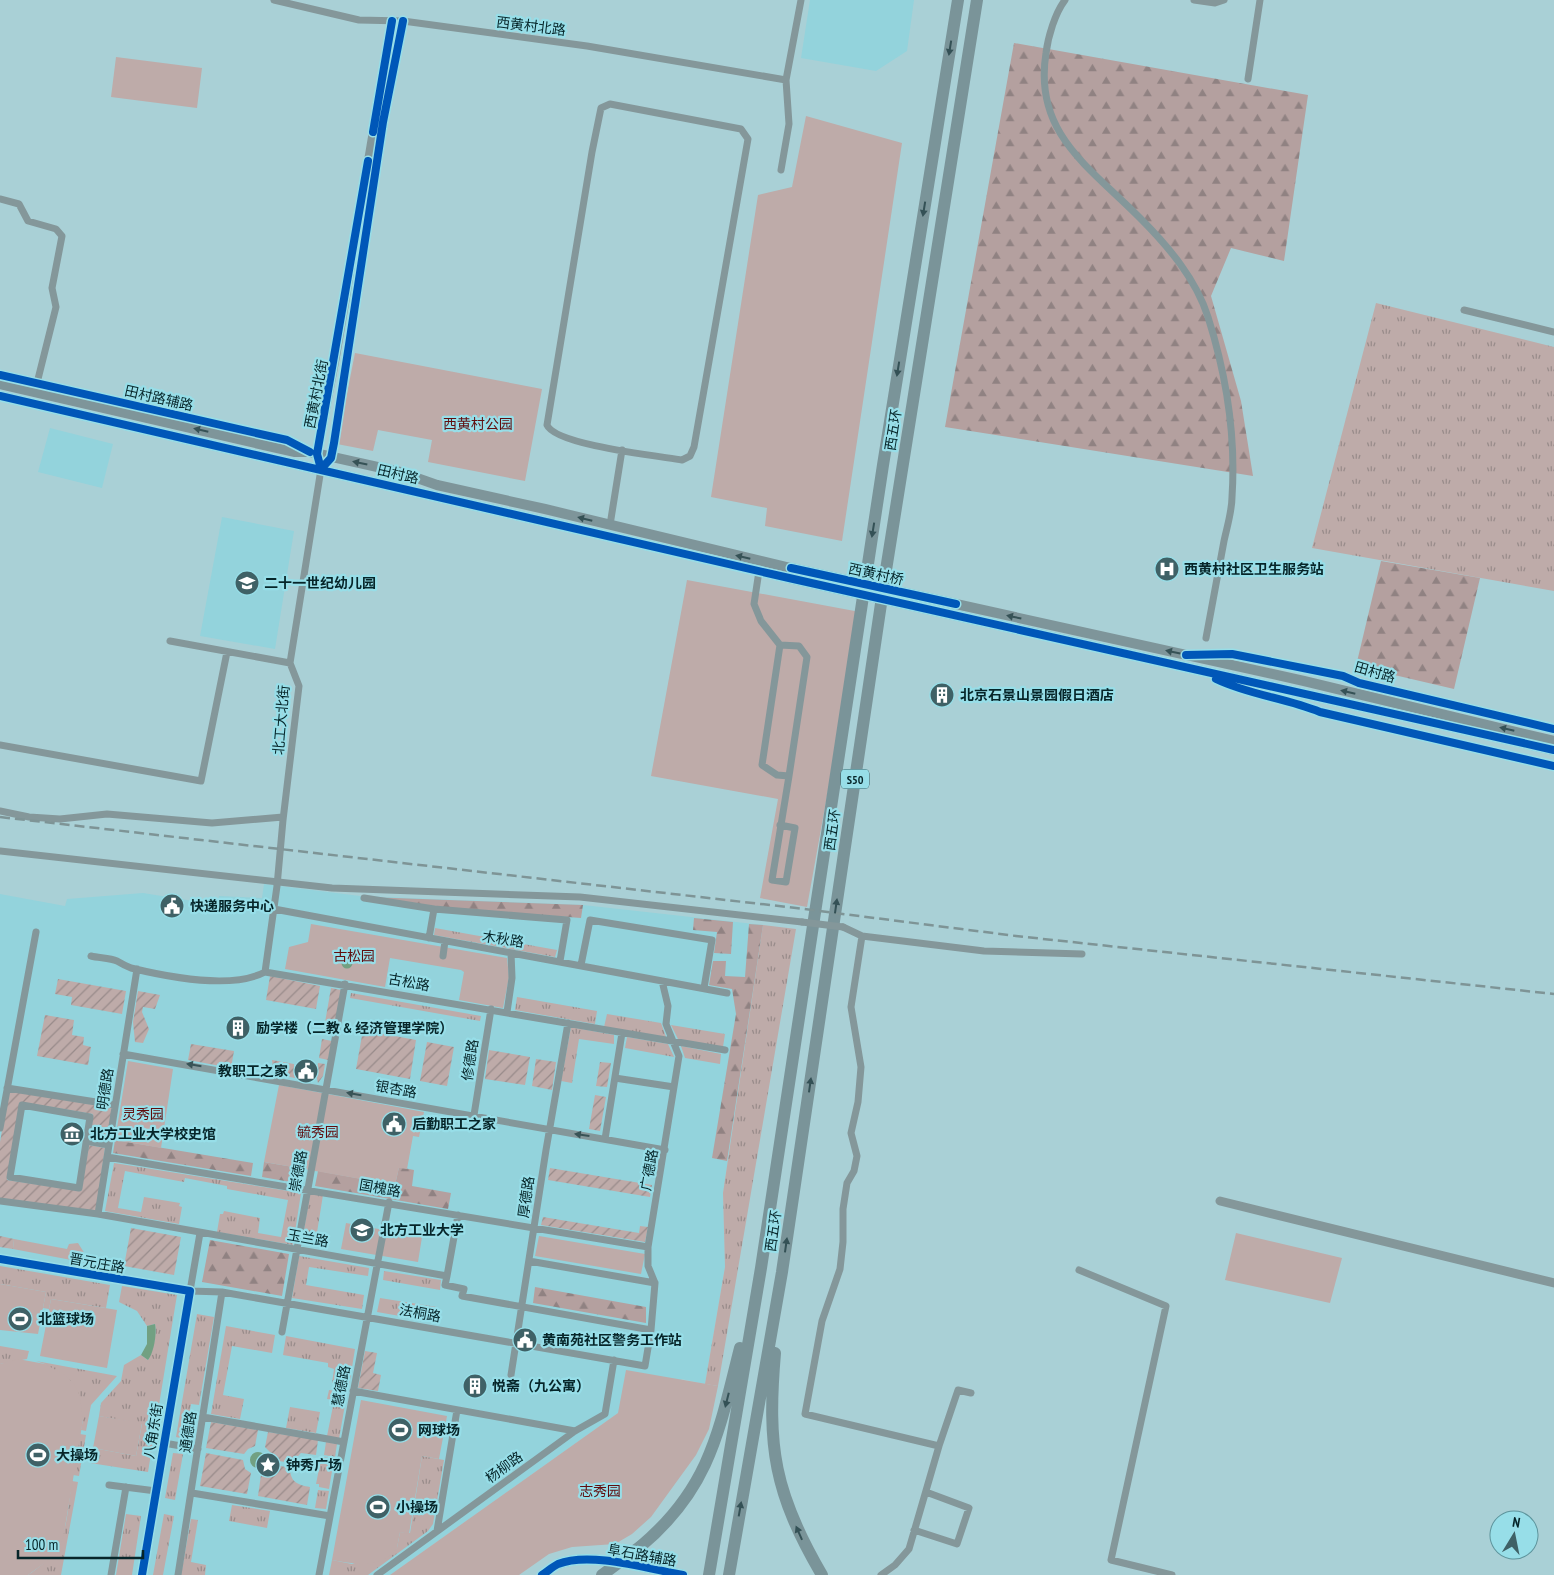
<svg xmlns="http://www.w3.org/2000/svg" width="1554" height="1575" font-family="'PT Sans Narrow','Noto Sans SC',sans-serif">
  <defs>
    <pattern id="grass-tufts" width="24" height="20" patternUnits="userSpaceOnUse" patternTransform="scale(1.25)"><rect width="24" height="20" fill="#beaba9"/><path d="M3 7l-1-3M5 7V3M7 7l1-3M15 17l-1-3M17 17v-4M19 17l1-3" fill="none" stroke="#988b8a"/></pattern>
    <pattern id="forest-firs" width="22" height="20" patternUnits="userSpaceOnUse" patternTransform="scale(1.25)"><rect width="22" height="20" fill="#b4a09f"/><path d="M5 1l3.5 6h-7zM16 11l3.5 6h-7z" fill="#908282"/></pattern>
    <pattern id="garden-furrows" width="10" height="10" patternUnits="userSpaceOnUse" patternTransform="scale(1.25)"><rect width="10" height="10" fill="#beaba9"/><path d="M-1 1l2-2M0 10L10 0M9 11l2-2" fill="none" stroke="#988b8a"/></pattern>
  </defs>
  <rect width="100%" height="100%" fill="#a9d0d6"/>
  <path fill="#93d3dc" d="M810,0h104l-7,51 -31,20 -75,-13z
    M50,428l63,16 -11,44 -64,-16z
    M222,517l72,14 -19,118 -75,-13z
    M264,884l96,12 223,9 180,20 -40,268 2,74 -20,117 -23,-5 -64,34 -228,162h-390v-681l65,12 2,-7 76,-6 75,12 1,-9 43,2z"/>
  <path fill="url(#grass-tufts)" d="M1376,303l178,44v244l-242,-43z
    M763,925l33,4 -78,457 -13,-2 20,-117 -2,-74z
    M435,928l122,22 -2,7 -121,-22z
    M351,993l130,23 -1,5 -130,-23z
    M517,997l80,14 -2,13 -80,-14z
    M607,1014l54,9 5,14 -62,-10z
    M671,1025l54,9 -2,13 -45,-8z
    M571,1027l43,8v9l-35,-5 -7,44 -11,-2z
    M627,1037l41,7 6,13 -49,-9z
    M681,1046l40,8 -1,10 -35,-6z
    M114,1163l187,30 -8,52 -76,-13 3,-18h3l1,-3 36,7 -2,15 23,4 7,-37 -61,-11v-3l-42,-8 -1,4 -59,-11 -7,37 23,4 3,-15 36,6 -1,3 3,1 -3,17 -74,-13z
    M310,1193l13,2 -8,50 -13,-2z
    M299,1256l70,12 -1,8 -59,-9 -3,18 58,10 -2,14 -70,-11z
    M0,1266l110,19 -4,23 -55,-9 -2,10 -6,-1 3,-16 -46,-8z
    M384,1271l57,9 -1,10 -57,-10z
    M122,1286l55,9 -29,177 -58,-9 3,-15 43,8 6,-32 -43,-8 2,-13 20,-22 3,-16 17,-10 7,5c5,-9 9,-26 7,-36l-8,2 -10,-15 -18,-9z
    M380,1298l57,9 -3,15 -57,-10z
    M197,1314l17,3 -15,88 -8,-1 -6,35 -9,-2z
    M226,1326l49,9 -3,18 -40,-7 -9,49 21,4 -4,20 -29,-5z
    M286,1336l69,13 -6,37 -17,-3 2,-14 -6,-2v-4l-45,-8z
    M0,1346l29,5 -2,8 -27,5z
    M36,1361l81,15 -26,29 -5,26 -5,-1 2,-10 -38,-56z
    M329,1390l18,3 -8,46 -12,-3 6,-30 6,1 1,-6 -13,-2z
    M290,1407l30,5 -4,21 -30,-5z
    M80,1434l6,1 -7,41 -6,-1z
    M326,1442l11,2 -2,13 -11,-2z
    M173,1453l10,1 -8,46 -10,-2z
    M422,1456l22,4 -11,64 -5,7 -60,44h-39l3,-15 20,4 45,-16 3,-16 10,1z
    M324,1457l10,2 -5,30 -10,-2v-3h-3l5,-25z
    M72,1481l6,1 -17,93h-33c41,-27 37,-49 44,-94z
    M318,1490l11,1 -3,18 -11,-1z
    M232,1505l38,6 -3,17 -38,-7z
    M126,1514l15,2 -9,59h-16z
    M164,1514l10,2 -11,59h-10z
    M191,1519l7,1 -7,42 15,3 -1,10h-24z"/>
  <path fill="url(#forest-firs)" d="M1014,43l294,52 -24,166 -53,-13 -20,48 30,105 12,75 -308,-49z
    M1381,561l99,17 -26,111 -98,-23z
    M368,897l215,8 -2,13 -147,-11z
    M694,918l39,4 -2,32 -17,-1 3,-21 -24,-2z
    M749,924l14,1 -36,236 -15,-3 24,-144 -4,-25 -23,-4 4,-24h13l-1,15 20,1z
    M115,1140l138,23 -2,13 -138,-23z
    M264,1162l41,7 -3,15 -40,-7z
    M399,1167l15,3 -2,16 39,7 -3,16 -133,-23 3,-15 77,14z
    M210,1240l79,14 -7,42 -80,-14z
    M535,1287l111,20v16l-113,-20z"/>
  <path fill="#beaba9" d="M116,57l86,11 -5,40 -86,-11z
    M806,116l96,27 -60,398 -77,-15 2,-18 -56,-11 47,-302 34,-8z
    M355,353l187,36 -17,92 -97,-19 4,-22 -54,-10 -5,21 -36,-7z
    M687,580l173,32 -53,295 -47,-9 18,-99 -127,-23z
    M311,924l196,34 2,19 -6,31 -44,-8 5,-28 -3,-2 -71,-12 -5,29 -100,-18 4,-22 19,-5z
    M128,1061l45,8 -12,79 -46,-8z
    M279,1085l145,27 -5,25 -6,-1 -6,33 -8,-1 -4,17 -131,-23z
    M346,1223l76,14 -4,25 -77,-13z
    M1236,1233l106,25 -12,45 -105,-23z
    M539,1236l106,18 -4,20 -106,-18z
    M14,1239l53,10 2,-5 9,-1 7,11 14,3 -1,8 -85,-16z
    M0,1284l46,8 -8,42 -38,-4z
    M51,1299l66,11 -10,58 -67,-12z
    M18,1359l27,5 20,11 9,9 6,12 3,24 -19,113 -7,21 -29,21h-28v-211z
    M626,1370l92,16 -9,43 -13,26 -45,62 -19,17 -17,10 -43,3 -23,7 -30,21h-129l228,-162z
    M361,1400l86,16 -8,43 -17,-3 -13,78 -9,-2 -3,16c-14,21 -44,16 -65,12z
    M99,1416l43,7 -6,33 -43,-8z"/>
  <path fill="url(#garden-furrows)" d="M270,976l50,10 -4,23 -50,-9z
    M58,979l68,12 -4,23 -51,-9 1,-8 -17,-3z
    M331,988l10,2 -8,46 -10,-2z
    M138,991l22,4 -5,14 -12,-2 -1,5 7,17 -6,14 -8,-1 -2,-20z
    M45,1015l29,5 -2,15 12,2 -1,8 8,2 -3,18 -51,-9z
    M363,1030l53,10 -6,39 -54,-10z
    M322,1039l10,2 -4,19 -9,-2z
    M427,1042l27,5 -7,39 -27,-5z
    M191,1044l43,7 -3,17 -43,-8z
    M489,1050l41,7 -5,28 -40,-6z
    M536,1059l20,3 -4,28 -20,-4z
    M272,1060l22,4 1,14 -21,-4z
    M600,1062l11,1 -4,24 -11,-1z
    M318,1063l7,1 -2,12 -5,7 -2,-8z
    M9,1090l103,18 -5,30 -16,-3 2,-21 -73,-12 -13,78 74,11 8,-46 16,3 -9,63 -96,-13v-56z
    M595,1095l11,2 -6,34 -11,-2z
    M550,1168l102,17 -2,12 -102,-17z
    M543,1217l96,16 1,-7 8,1 -3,15 -104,-17z
    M131,1228l50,9 -7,38 -50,-9z
    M0,1236l14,3 -1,10 -13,-2z
    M365,1351l12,2 -4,20 8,2 -3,16 -20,-3z
    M211,1422l47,8 -3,16 -7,3 -4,5 -38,-6z
    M268,1432l50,8 -2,15 -15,-2 -10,10 -18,-3 -2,-7 -6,-6z
    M206,1453l37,7 2,9 6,4 -4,21 -47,-8z
    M272,1464l18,4c0,14 8,17 20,19l-3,18 -49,-9 3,-21 7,-3z"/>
  <path fill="#72a082" d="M341.5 963a5.5 5.5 0 1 1 11 0a5.5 5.5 0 1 1-11 0Z
    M155,1324c2,9 -1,29 -7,36l-7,-5 6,-11v-18z
    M250 1460a8 8 0 1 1 16 0a8 8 0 1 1-16 0Z"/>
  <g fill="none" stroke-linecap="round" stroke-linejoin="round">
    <path stroke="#84979a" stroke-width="7" d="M274,0l85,20 44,1 184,25 199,34
      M1065,0c-10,13 -17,37 -19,53 -13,81 45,115 94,165 28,28 56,61 68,99 18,57 28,120 24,180 0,14 -5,30 -8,44 -6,32 -12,65 -18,97
      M1194,0l21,3 9,-3
      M1248,79l12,-79
      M610,104l131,25 7,10 -54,308 -4,9 -8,4c-24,-4 -127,-15 -135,-35l45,-273 9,-44z
      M781,170l8,-46 -3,-44 15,-80
      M0,199l19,5 9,17 28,8 6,7 -10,52 4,19 -19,76
      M1464,310l90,22
      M610,525l12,-75
      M759,571l-5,33 7,17 19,24 -18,120 15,10 12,1 18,-119 -8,-11 -19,-1
      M170,641l120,22
      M0,745l201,36 26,-129
      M0,811l29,6 31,2 47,-5 105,9 71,-6
      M780,825l15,3 -9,54 -14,-2 17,-104
      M0,851l332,37 248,9 222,25
      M364,898l70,11 133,11 -7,41
      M274,909l453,84
      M843,927l19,9 -11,71 10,60 -3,35 -7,31 6,23 -3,15 -7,12 -4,26v33l-3,27 -18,52 -17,93 134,32 -30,103 -14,16 -14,10
      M862,936l122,15 98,3
      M429,938l5,-29
      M91,956c8,2 19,2 26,5 5,3 9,5 14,7 37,9 100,22 134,4l460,78
      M443,956l2,-15
      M581,965l9,-45 122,20 -8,48
      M265,972l12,-86 6,-66 16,-134 -9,-23 31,-194
      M507,1012l5,-34 -1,-25
      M123,1054l542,96
      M615,1078l59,9
      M7,1088l108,17
      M22,1105l68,12 -11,71 -69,-11z
      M474,1115l17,-106
      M0,1128l36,-196
      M605,1139l17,-106
      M86,1141l23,4
      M107,1157l541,90
      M0,1201l98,13 349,62 -2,9 19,4 -2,7 189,34
      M98,1214l39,-245
      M200,1233l-10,58 32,1 423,74 6,-36 4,-47 -7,-17v-19l31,-191 -13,-32 2,-18 -6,-25
      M529,1261l126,22
      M1079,1270l87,36 -55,254 61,15
      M447,1276l11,-61
      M282,1332l63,-348
      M511,1375l35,-225 22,-127
      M353,1391l222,40
      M203,1417l141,25 -27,-5
      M164,1443l34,6
      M939,1446l19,-56 13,3
      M109,1485l47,6
      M192,1493l138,23
      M914,1530l43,14 12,-36 -43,-16
      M437,1531l20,-121
      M111,1575l15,-88
      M178,1575l44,-283
      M319,1575l70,-373
      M377,1575l198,-144 30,-17 9,-54"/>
    <path stroke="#84979a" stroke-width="9" d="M0,375l287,65 23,12
      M321,469l10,-11 3,-15 49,-321 20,-101
      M321,469l-4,-15 19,-100 56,-333
      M1220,1201l334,82
      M0,1259l190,32 -48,284"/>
    <path stroke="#7e959a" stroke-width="10" d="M0,384l294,68h16l90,20 37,13 108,24 246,59
      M0,396l789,182
      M956,604l348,77 250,60
      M954,615l600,135
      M542,1575c5,-3 10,-8 16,-11 32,-13 91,5 125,11"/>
    <path stroke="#7a9499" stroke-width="12" d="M775,1353c-8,94 -1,140 47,222
      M641,1546c69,-58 78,-115 99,-198
      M709,1575l52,-307 122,-803 75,-465
      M729,1575l53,-303 104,-702 91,-570"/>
    <path stroke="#7e9496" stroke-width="2.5" stroke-dasharray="10 5" stroke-linecap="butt" d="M0,817l796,91 220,28 538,58"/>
    <path stroke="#84979a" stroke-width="7" d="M802,922l41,5"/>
    <path stroke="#7e959a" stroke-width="10" d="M791,568l165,36
      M789,578l165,37"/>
    <path stroke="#7a9499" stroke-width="12" d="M602,1575l39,-29"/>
    <defs>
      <path id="cycleway" d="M373,132l19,-111
        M0,375l287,65 23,12
        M0,396l789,182 765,172
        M321,469l10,-11 3,-15 49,-321 20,-101
        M321,469l-4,-15 51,-293
        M791,568l165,36
        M1186,655l46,-1 111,22 16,7 195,46
        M1216,679c33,16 70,19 104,33l234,54
        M0,1259l190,32 -48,284
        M542,1575c5,-3 10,-8 16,-11 32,-13 91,5 125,11"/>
    </defs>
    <use href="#cycleway" stroke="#97dee8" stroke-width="11"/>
    <use href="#cycleway" stroke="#0057b8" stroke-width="8"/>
  </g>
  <defs><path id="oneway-solid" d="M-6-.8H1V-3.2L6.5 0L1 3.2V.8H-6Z" transform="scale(1.25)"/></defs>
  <g fill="#345156">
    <use href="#oneway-solid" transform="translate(950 48) rotate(99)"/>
    <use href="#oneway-solid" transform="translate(924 209) rotate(99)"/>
    <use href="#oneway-solid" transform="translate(898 369) rotate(99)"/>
    <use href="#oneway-solid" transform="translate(873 530) rotate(99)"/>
    <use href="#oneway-solid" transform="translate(836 906) rotate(-82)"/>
    <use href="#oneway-solid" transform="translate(810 1085) rotate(-82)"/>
    <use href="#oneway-solid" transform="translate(786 1245) rotate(-82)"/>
    <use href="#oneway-solid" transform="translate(727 1400) rotate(104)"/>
    <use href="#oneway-solid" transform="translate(740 1509) rotate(-80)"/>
    <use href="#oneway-solid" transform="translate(799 1533) rotate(-114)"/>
  </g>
  <g fill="#365256">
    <use href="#oneway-solid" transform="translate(201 430) rotate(-167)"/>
    <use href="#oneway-solid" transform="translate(360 463) rotate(-168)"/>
    <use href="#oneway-solid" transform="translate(585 519) rotate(-166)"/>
    <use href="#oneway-solid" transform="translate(743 557) rotate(-167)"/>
    <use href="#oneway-solid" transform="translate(1014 617) rotate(-168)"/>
    <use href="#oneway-solid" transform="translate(1173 652) rotate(-168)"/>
    <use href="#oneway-solid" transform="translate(1348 692) rotate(-167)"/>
    <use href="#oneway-solid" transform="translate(1507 729) rotate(-167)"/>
  </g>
  <g fill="#385356">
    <use href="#oneway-solid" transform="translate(194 1065) rotate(-171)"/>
    <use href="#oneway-solid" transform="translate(354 1094) rotate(-170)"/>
    <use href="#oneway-solid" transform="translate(582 1135) rotate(-172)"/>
  </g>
  <defs>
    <symbol id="hospital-disc" viewBox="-11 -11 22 22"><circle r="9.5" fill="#3f6166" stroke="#97dee8"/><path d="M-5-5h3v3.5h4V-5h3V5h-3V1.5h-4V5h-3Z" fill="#fff"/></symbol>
    <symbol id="school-disc" viewBox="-11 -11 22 22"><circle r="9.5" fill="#3f6166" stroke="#97dee8"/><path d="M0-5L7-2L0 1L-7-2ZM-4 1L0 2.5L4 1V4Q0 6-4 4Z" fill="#fff"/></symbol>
    <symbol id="building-disc" viewBox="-11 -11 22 22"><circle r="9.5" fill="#3f6166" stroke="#97dee8"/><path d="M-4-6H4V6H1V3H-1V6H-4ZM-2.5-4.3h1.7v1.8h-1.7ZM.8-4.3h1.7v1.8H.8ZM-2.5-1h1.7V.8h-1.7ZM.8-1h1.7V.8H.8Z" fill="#fff"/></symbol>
    <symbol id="civic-disc" viewBox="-11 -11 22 22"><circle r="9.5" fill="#3f6166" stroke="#97dee8"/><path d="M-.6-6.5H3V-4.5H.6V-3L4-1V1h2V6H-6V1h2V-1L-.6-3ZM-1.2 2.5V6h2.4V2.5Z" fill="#fff"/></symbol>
    <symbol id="museum-disc" viewBox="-11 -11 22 22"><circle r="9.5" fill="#3f6166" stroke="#97dee8"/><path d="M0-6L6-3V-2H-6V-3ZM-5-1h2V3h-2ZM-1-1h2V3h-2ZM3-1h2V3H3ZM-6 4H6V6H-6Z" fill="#fff"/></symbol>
    <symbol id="university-disc" viewBox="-11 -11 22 22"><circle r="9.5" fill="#3f6166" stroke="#97dee8"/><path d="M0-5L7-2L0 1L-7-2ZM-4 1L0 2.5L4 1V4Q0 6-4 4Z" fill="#fff"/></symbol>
    <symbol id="stadium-disc" viewBox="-11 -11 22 22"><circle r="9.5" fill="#3f6166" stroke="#97dee8"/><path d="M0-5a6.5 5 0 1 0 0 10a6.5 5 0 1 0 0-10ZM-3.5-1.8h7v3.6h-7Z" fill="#fff"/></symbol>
    <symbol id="sight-disc" viewBox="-11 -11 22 22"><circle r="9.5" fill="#3f6166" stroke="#97dee8"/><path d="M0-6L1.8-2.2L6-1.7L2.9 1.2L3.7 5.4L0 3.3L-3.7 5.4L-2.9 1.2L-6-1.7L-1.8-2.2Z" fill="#fff"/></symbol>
  </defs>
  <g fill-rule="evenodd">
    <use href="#hospital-disc" x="1153" y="555" width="28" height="28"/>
    <use href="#school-disc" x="233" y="569" width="28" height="28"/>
    <use href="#building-disc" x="928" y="681" width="28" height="28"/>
    <use href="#civic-disc" x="158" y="892" width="28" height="28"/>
    <use href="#building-disc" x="224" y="1014" width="28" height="28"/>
    <use href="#civic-disc" x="292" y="1057" width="28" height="28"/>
    <use href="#civic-disc" x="380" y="1110" width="28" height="28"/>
    <use href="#museum-disc" x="58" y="1120" width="28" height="28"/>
    <use href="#university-disc" x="348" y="1216" width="28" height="28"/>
    <use href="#stadium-disc" x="6" y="1305" width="28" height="28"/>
    <use href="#civic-disc" x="511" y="1326" width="28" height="28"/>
    <use href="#building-disc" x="461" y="1372" width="28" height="28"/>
    <use href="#stadium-disc" x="386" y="1416" width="28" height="28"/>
    <use href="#stadium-disc" x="24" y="1441" width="28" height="28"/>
    <use href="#sight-disc" x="254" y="1451" width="28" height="28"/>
    <use href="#stadium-disc" x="364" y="1493" width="28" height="28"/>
  </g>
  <g text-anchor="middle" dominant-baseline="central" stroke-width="4.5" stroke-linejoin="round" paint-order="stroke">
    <rect fill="#97dee8" stroke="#325c62" stroke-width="1" x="841" y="769.5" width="28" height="19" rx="4"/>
    <g font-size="12" font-weight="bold" fill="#062529">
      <text x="855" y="779">S50</text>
    </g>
    <g font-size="14" fill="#062529" stroke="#97dee8">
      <text transform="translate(531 26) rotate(7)">西黄村北路</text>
      <text transform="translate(316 394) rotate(-79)">西黄村北街</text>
      <text transform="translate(159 398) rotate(13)">田村路辅路</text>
      <text transform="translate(893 430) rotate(-81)">西五环</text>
      <text transform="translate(398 474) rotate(13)">田村路</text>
      <text transform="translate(876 574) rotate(12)">西黄村桥</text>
      <text transform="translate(1375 672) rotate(16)">田村路</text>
      <text transform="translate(281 720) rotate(-85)">北工大北街</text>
      <text transform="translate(832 830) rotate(-82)">西五环</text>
      <text transform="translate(503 939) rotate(9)">木秋路</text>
      <text transform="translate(409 982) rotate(10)">古松路</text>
      <text transform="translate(470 1060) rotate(-81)">修德路</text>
      <text transform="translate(105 1089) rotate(-81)">明德路</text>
      <text transform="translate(396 1089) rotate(10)">银杏路</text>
      <text transform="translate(649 1170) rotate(-80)">广德路</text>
      <text transform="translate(298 1171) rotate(-80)">崇德路</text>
      <text transform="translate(380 1188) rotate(10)">国槐路</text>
      <text transform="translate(526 1197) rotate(-82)">厚德路</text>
      <text transform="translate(773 1231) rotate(-82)">西五环</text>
      <text transform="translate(308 1238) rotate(10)">玉兰路</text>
      <text transform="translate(97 1263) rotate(10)">晋元庄路</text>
      <text transform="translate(420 1313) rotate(10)">法桐路</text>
      <text transform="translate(341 1386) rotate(-79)">慧德路</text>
      <text transform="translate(153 1431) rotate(-81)">八角东街</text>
      <text transform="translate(188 1432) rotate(-81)">通德路</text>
      <text transform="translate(504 1467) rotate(-36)">杨柳路</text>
      <text transform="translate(642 1555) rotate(10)">阜石路辅路</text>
    </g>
    <g font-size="14" fill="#610d0e" stroke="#97dee8">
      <text x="478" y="424">西黄村公园</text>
      <text x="354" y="956">古松园</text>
      <text x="143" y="1114">灵秀园</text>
      <text x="318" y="1132">毓秀园</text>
      <text x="600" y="1491">志秀园</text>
    </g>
    <g font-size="14" font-weight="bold" fill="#062529" stroke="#97dee8" text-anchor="start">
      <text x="1184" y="569">西黄村社区卫生服务站</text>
      <text x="264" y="583">二十一世纪幼儿园</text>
      <text x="960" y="695">北京石景山景园假日酒店</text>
      <text x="190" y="906">快递服务中心</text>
      <text x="256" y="1028">励学楼（二教 &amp; 经济管理学院）</text>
      <text x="288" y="1071" text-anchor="end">教职工之家</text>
      <text x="412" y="1124">后勤职工之家</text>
      <text x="90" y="1134">北方工业大学校史馆</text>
      <text x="380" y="1230">北方工业大学</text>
      <text x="38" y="1319">北篮球场</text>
      <text x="542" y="1340">黄南苑社区警务工作站</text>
      <text x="492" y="1386">悦斋（九公寓）</text>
      <text x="418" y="1430">网球场</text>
      <text x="56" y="1455">大操场</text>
      <text x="286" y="1465">钟秀广场</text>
      <text x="396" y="1507">小操场</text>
    </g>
  </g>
  <g transform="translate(1514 1535) rotate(10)"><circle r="24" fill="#97dee8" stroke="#5d949c"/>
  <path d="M0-4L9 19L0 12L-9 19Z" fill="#3f6166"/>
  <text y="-8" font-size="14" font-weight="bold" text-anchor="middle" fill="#062529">N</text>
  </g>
  <path d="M18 1550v8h125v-8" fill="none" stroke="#062529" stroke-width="2.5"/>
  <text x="25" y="1550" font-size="15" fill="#062529" stroke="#97dee8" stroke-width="4" paint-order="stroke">100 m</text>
</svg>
